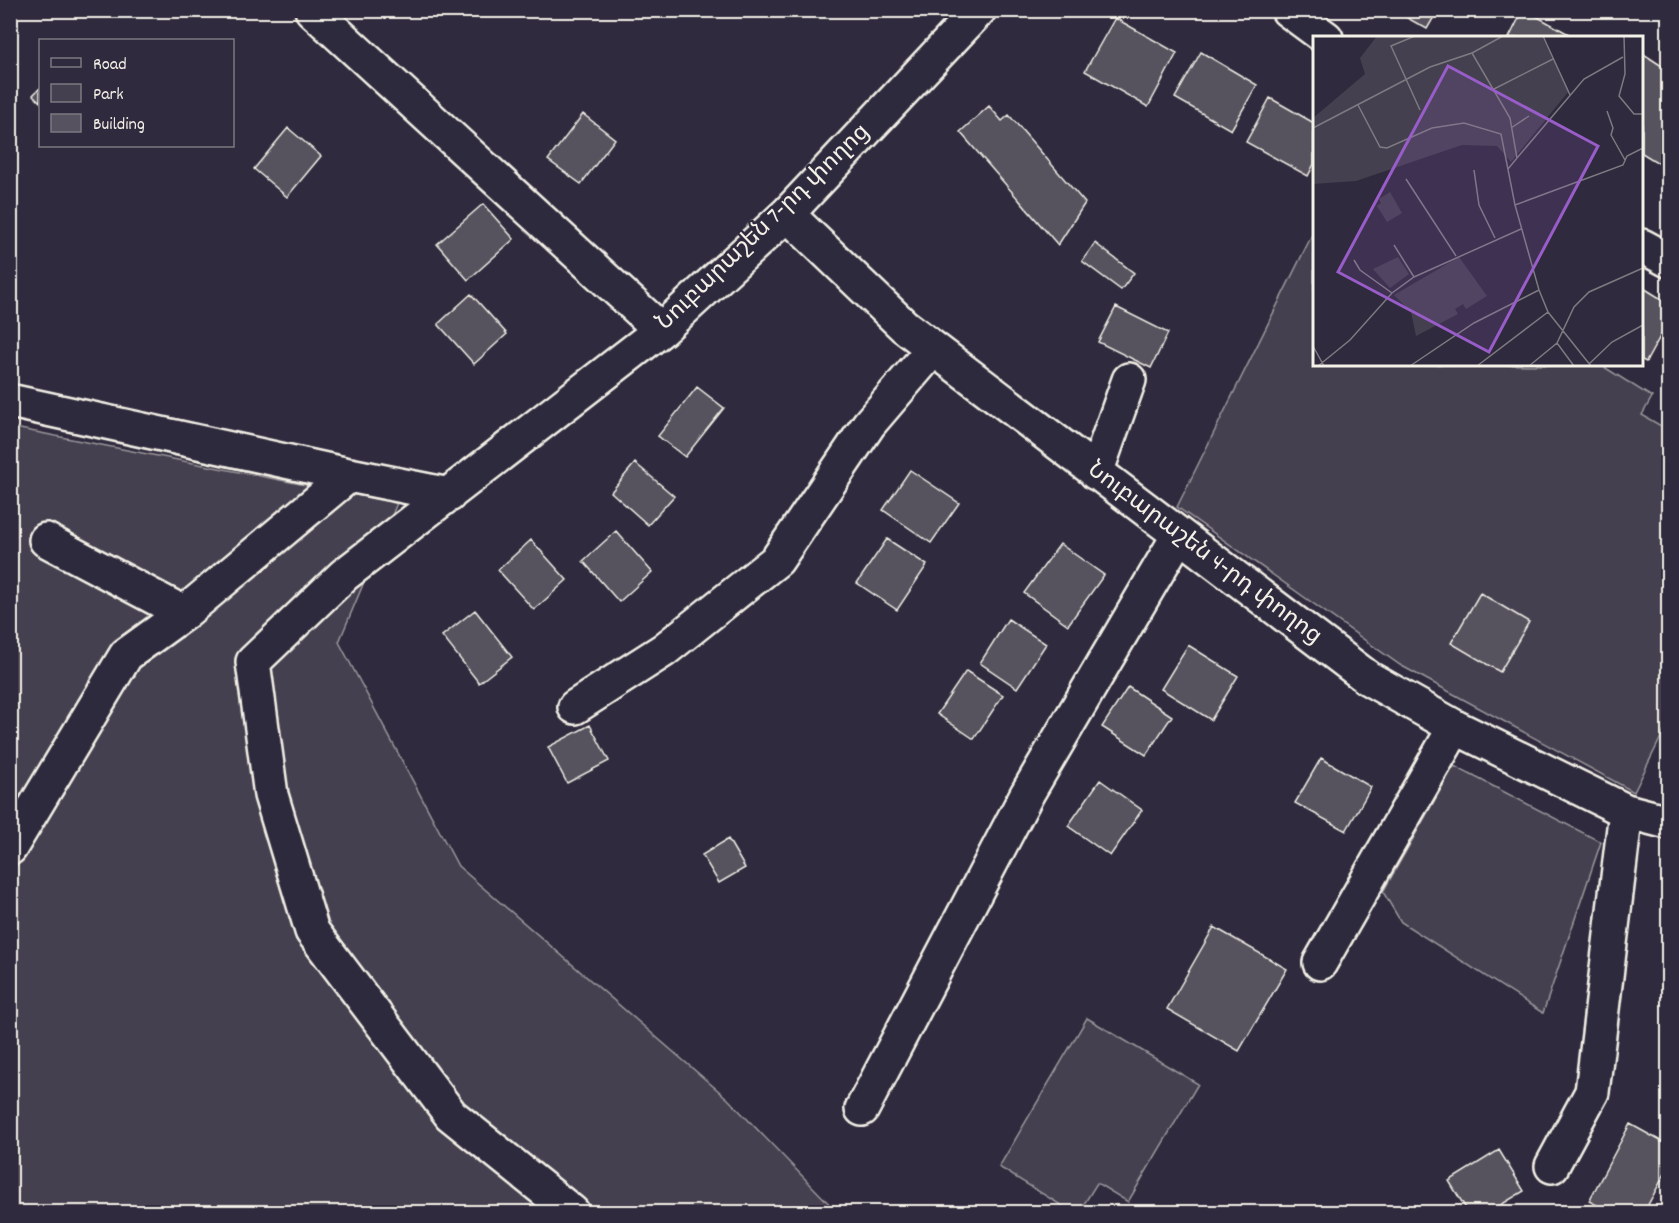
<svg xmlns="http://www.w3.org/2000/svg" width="1679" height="1223" font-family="Dekko,'Noto Sans Armenian',sans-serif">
  <rect width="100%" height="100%" fill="#2f2a3d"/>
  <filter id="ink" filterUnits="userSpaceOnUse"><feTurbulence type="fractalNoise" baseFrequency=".0167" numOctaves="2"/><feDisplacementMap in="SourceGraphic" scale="12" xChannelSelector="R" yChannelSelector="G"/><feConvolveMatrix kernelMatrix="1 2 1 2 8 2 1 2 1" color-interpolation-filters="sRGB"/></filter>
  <g filter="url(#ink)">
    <path fill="#454050" stroke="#9c989c" stroke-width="1.5" d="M1314,231v133l287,1 51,32 -10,18 26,15v293l-34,69 -234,-127 -223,-158z
      M10,427l387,76 -58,139 119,224 270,233 109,113h-826z
      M1454,766l147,76 -58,171 -142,-91 -18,-30z
      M1087,1018l111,66 -70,118 -31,-19 -18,29h-7l-73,-45z"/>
    <path fill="#56525f" stroke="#f4f1e8" stroke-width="1.5" d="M1393,10h45l-11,19z
      M1523,10h2l51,28h-67z
      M1115,18l62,35 -29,54 -63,-36z
      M1201,52l56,33 -26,45 -56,-32z
      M1642,53l26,17v99l-26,-16z
      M40,88v14l-7,-7z
      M1270,98l44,25v41l-6,12 -62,-34z
      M989,106l13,15 7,-6 76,88 -27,42 -98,-113z
      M583,114l32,25 -34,45 -33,-24z
      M288,128l33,28 -34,41 -33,-28z
      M483,204l31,35 -46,41 -31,-36z
      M1095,243l39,30 -13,17 -39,-29z
      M1642,287l26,16v19l-22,40 -4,-2z
      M471,294l36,40 -33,30 -36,-40z
      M1116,307l52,26 -17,35 -53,-26z
      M697,387l27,21 -39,49 -27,-21z
      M635,463l39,33 -26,29 -37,-33z
      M910,470l49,33 -28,40 -48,-33z
      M616,531l36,41 -33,30 -36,-41z
      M887,539l40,26 -30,45 -40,-27z
      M531,540l36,40 -33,30 -36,-40z
      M1060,544l44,31 -36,50 -44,-32z
      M1480,593l49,29 -29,50 -49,-29z
      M475,610l37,47 -33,26 -37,-47z
      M1008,619l38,25 -29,44 -37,-25z
      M1188,645l50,31 -27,44 -50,-31z
      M966,671l37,24 -29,44 -37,-25z
      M1128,687l44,29 -26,39 -44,-28z
      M590,725l19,36 -42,22 -19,-36z
      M1321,758l50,29 -25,44 -51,-28z
      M1100,780l42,30 -32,46 -42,-30z
      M728,839l17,29 -26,15 -17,-28z
      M1214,927l73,42 -48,82 -72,-42z
      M1630,1124l38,21v23l-24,44h-34l-21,-11z
      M1499,1150l25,41 -35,21h-21l-19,-31z"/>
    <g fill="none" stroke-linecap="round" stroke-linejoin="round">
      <defs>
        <path id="minor" d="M312,10l349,320
          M1288,10l38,28
          M787,214l117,112 464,352 87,49 171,84 42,11
          M1642,246l26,14
          M10,401l339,74
          M1096,473l33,-93
          M46,540l138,73
          M575,707l89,-57 113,-90 92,-136 64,-75
          M10,848l116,-193 58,-42 165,-138 100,20
          M1320,963l135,-236
          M862,1109l165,-315 152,-259
          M1552,1166l40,-74 34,-281
          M572,1212l-121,-97 -139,-184 -41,-136 -18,-133 91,-87 317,-245 126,-116 192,-204"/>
      </defs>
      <use href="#minor" stroke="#f4f1e8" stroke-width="38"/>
      <use href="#minor" stroke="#2f2a3d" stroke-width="33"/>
    </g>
  </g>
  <g text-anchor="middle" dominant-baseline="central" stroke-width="4.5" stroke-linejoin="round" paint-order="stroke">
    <g font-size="24" fill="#f4f1e8" stroke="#2f2a3d">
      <text transform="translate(764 228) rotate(-44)">Նուբարաշեն 7-րդ փողոց</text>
      <text transform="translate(1204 554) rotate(37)">Նուբարաշեն 4-րդ փողոց</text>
    </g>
  </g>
  <g transform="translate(1313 36)">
    <rect width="330" height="330" fill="#2f2a3d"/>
    <path d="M64,0h165l27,55 -58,71 -14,-16 -35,-1 -106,36 -43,3v-66l52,-44 -5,-16zM77,156l12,21 -15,9 -10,-16 4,-3 -2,-4zM85,221l11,17 -19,14 -17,-19zM146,221l28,39 -21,13 -3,-5 -8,5 3,5 -42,22 -5,-24 -17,-17z" fill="#454050"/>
    <path fill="none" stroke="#7e7a81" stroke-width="1.5" d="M102,0l-24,10 29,64M230,0l27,59M311,0l1,38 -6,22 15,18h9M159,17l31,-17M179,54l61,-31M45,69l22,42 7,1 45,-20 32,-5 37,11 14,71 24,85 9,22 43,54M294,75l6,17 -2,7 14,25M0,92l117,-61 42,-14 38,65 7,40 -9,11M198,92l18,-12M204,122l67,-79 39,-22M161,134l5,35 16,33M93,143l50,77M202,169l108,-40 4,-9 16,-8M81,209l20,32M41,224l6,10 32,23M244,307l17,23M0,310l11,20M276,328l23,-22 31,-17M5,330l32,-26 42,-47 22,-16 107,-48M97,330l64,-43 65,-33M164,330l71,-54M216,330l28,-23 17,-36 15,-15 54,-24"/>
    <path fill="#995dc9" fill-opacity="0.15" stroke="#995dc9" stroke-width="3" d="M135,30l150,80 -109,206 -151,-80z"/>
    <rect width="330" height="330" fill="none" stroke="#f4f1e8" stroke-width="3"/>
  </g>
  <rect width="1679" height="1223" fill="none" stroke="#2f2a3d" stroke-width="36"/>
  <rect x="18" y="18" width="1643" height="1187" fill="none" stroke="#f4f1e8" stroke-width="2" filter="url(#ink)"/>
  <rect x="39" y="39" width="195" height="108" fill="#2f2a3d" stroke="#7e7a81" stroke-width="1.5"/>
  <rect x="51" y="58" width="30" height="9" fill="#2f2a3d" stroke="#7e7a81" stroke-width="1.5"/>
  <text x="93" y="69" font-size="18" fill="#f4f1e8">Road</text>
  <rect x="51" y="84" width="30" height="18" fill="#454050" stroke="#7e7a81" stroke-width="1.5"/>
  <text x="93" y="99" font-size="18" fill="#f4f1e8">Park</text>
  <rect x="51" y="114" width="30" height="18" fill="#56525f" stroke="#7e7a81" stroke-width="1.5"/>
  <text x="93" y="129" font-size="18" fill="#f4f1e8">Building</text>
</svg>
